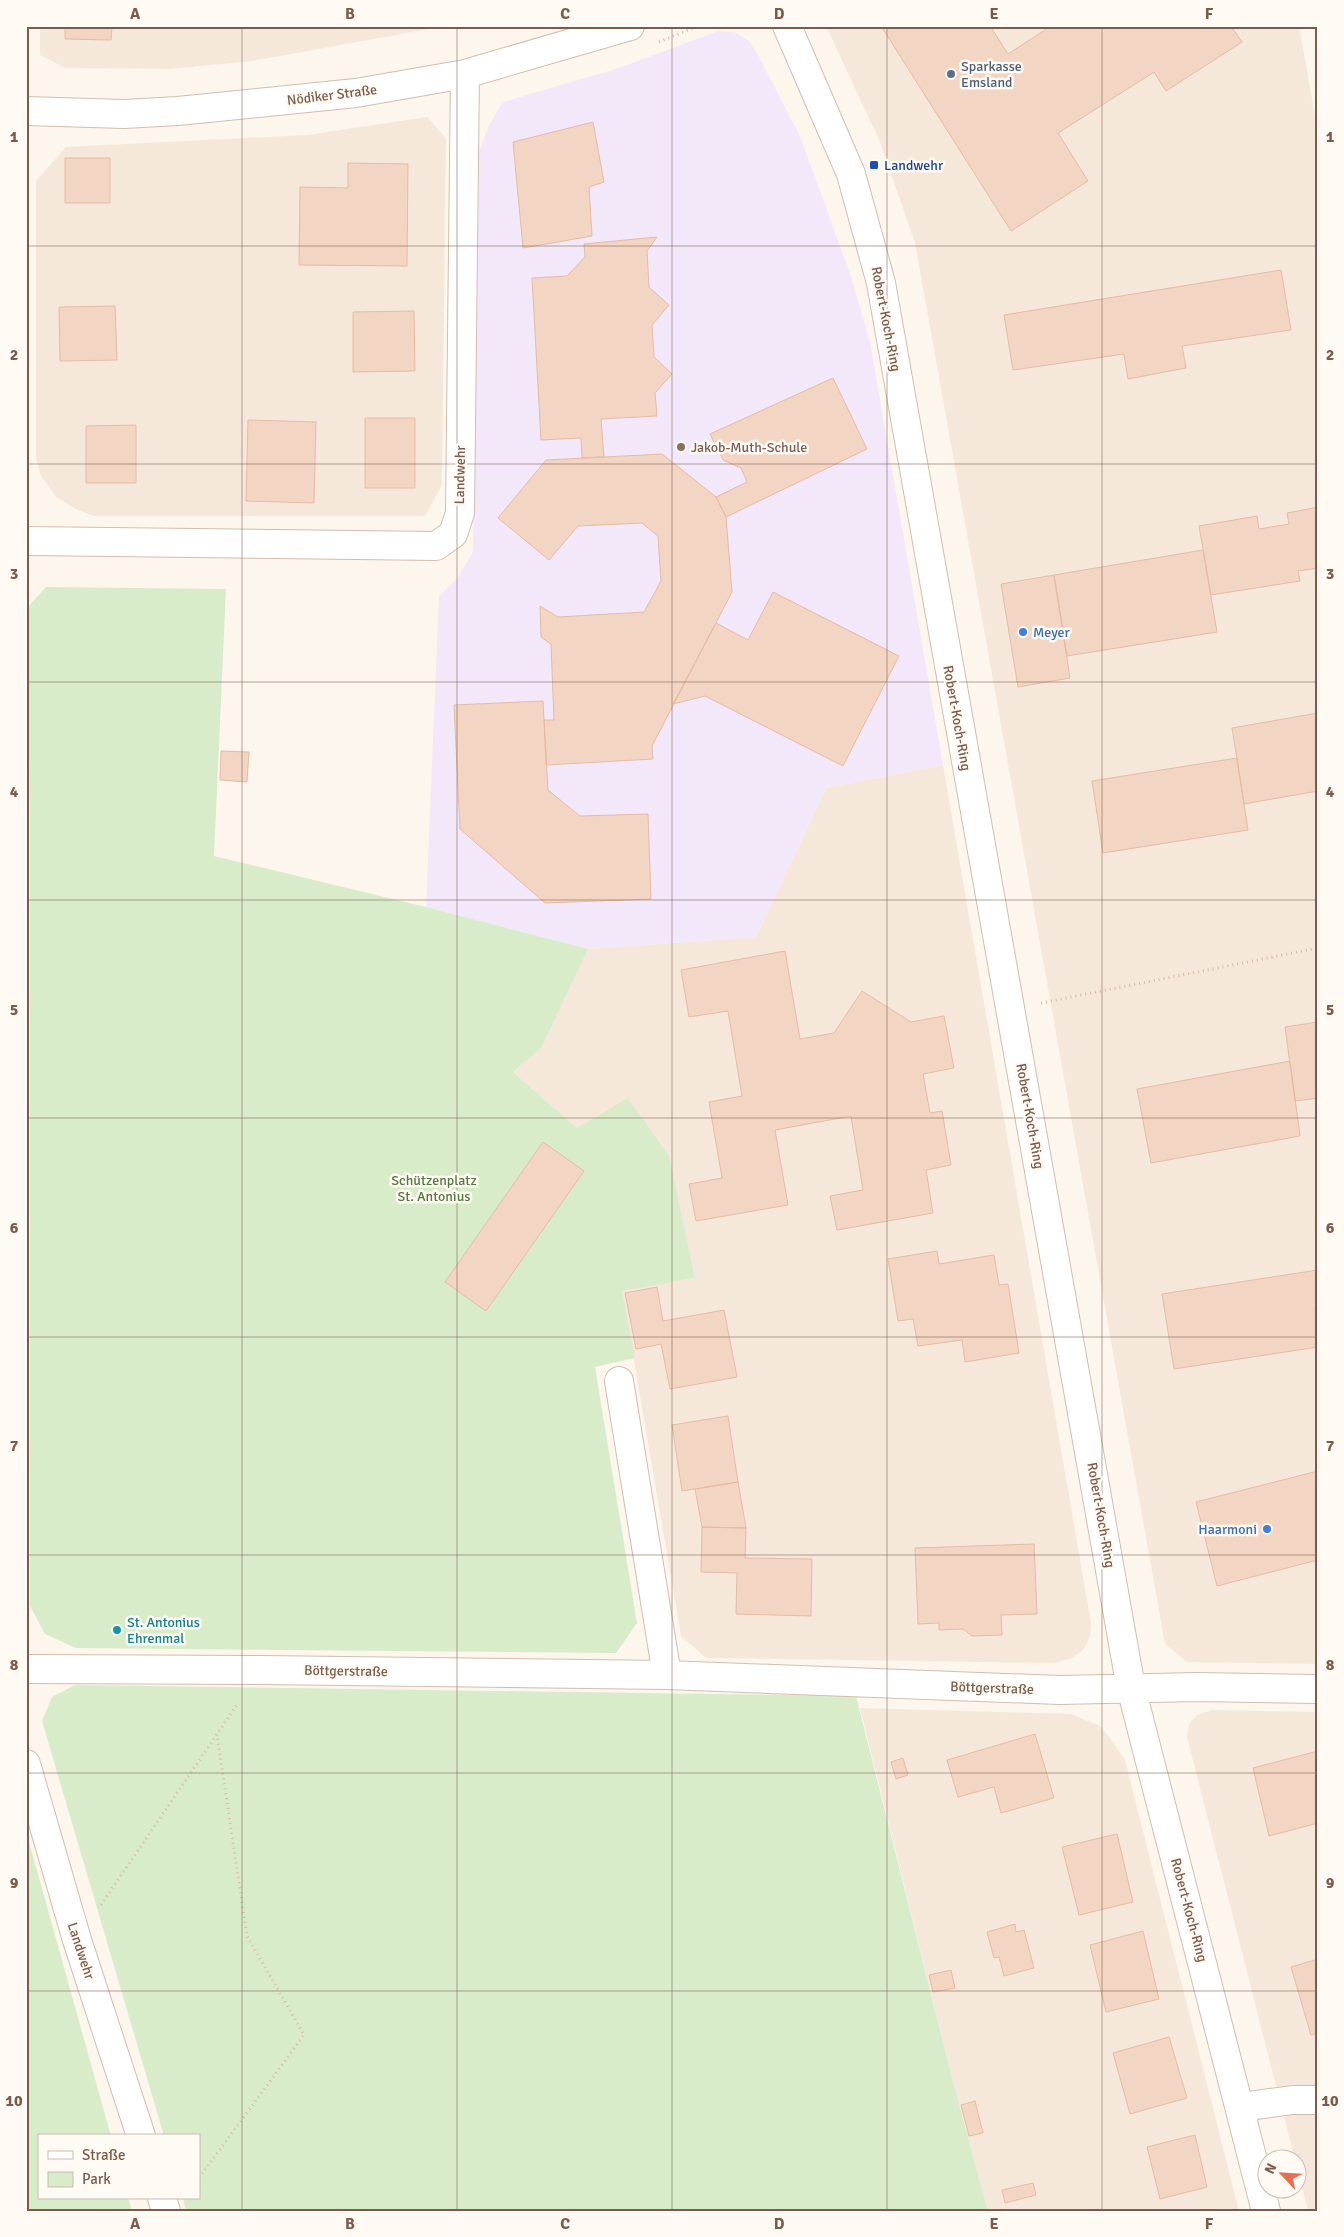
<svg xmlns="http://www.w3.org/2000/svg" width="1344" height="2237" font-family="Signika,sans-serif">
  <rect width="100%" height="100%" fill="#fdf6ec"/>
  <path fill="#f5e8da" d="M40,26h405l-192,35 -83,8 -105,-1 -25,-13z
    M826,26h473l19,106v1532l-131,-2 -22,-18 -250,-1401 -35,-101z
    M427,117l19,21 -4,347 -17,31h-331l-18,-7 -20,-12 -15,-21 -5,-18v-277l30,-34 241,-12z
    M943,765l148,858 -1,14 -7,13 -11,8 -17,5 -349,-5 -25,-22 -59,-345 73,-13 -118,-150 -64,-56 29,-25 46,-98 168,-12 70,-149z
    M860,1708l211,6 29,12 10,12 15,22 114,451h-251l-36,-133z
    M1212,1710l106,2v499h-10l-121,-474 2,-13 8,-9z"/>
  <path fill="#f3e8fa" d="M718,31l16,1 15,9 9,14 42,81 51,140 19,66 73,423 -117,23 -70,149 -168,12 -162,-42 13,-311 19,-19 15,-25 6,-400 10,-27 14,-23 116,-34z"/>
  <path fill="#d8ecc9" d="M46,587l180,2 -12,267 212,51 162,42 -46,98 -29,25 64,56 51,-30 41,58 26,122 -73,13 13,67 -40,9 42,256 -21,30 -540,-5 -31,-14 -15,-28v-783l-3,-215z
    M75,1685l781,11 96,382 36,133h-802l-3,-13h16v-62h-35l-122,-415 10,-24z
    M26,1831l85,305h-72v62h89l4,13h-106z"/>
  <path fill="#f3d5c3" stroke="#e6bba3" d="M65,26h47l-1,14 -46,-1z
    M881,26h109l18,28 43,-28h180l11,16 -76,49 -12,-19 -96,61 30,48 -77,50z
    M593,122l11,60 -15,5 3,49 -69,12 -10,-106z
    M65,158h45v45h-45z
    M348,163l60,1 -1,102 -108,-1 1,-78 48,1z
    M657,237l-10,14 2,36 20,18 -17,20 2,32 18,17 -17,19 2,23 -56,3 3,38 -22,1 -1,-20 -40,2 -9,-162 35,-2 18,-19 -1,-13z
    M1281,270l10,60 -109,16 4,22 -58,11 -4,-25 -111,16 -9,-55z
    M115,306l2,54 -57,1 -1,-54z
    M414,311l1,60 -62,1v-60z
    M833,378l34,71 -141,68 -10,-20 31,-15 -6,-14 -18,-8 -13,-26z
    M365,418h50v70h-50z
    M248,420l68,2 -2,81 -68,-2z
    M136,425v58h-50v-57z
    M662,454l54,43 10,20 6,75 -80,154 1,13 -107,6 -2,-45h10l-3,-76 -10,-7 -1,-31 18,11 86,-5 17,-31 -3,-45 -16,-13 -64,3 -29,34 -51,-42 48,-58z
    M1318,507v61l-20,3 2,10 -89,14 -12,-69 58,-10 2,13 30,-5 -2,-11z
    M1203,550l14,82 -150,24 -13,-81z
    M1054,575l16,103 -52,9 -17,-103z
    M773,592l126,64 -56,110 -138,-70 -32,8 43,-81 32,17z
    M543,701l5,89 32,26 68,-2 3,85 -106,4 -85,-74 -6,-124z
    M1318,713v78l-74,13 -12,-76z
    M221,751l28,1 -2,30 -27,-2z
    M1237,758l11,72 -145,23 -11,-72z
    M785,951l15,88 34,-6 28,-42 49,31 33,-6 10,52 -31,6 7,39 12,-2 9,54 -25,5 7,43 -96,17 -7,-34 33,-6 -12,-74 -76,14 13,75 -92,16 -7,-37 33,-6 -13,-76 33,-6 -14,-85 -39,6 -8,-47z
    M1318,1022v76l-23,3 -10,-74z
    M1290,1061l10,75 -149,27 -14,-74z
    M543,1142l41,29 -98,140 -41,-29z
    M937,1251l2,13 55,-9 5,30 9,-1 11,69 -54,9 -3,-22 -44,6 -5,-27 -15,2 -10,-62z
    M1318,1270v37h-3l3,40 -144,22 -12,-75z
    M657,1287l6,34 61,-11 13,67 -67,12 -9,-45 -25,5 -11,-56z
    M728,1416l10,66 -56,9 -10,-66z
    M1318,1471v89l-101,26 -21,-84z
    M738,1482l8,46 -44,-1 -7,-38z
    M702,1527l44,1 -1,30 67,1 -1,57 -75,-2 1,-41 -36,-1z
    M1034,1544l3,70 -36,1 1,20 -30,1 -9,-7 -24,1v-7l-21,1 -3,-76z
    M1035,1734l19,64 -53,15 -7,-26 -36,10 -11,-37z
    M1318,1751v72l-49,13 -16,-68z
    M903,1758l5,17 -12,4 -5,-17z
    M1117,1834l16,68 -54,13 -17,-68z
    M1015,1924l1,8 8,-2 10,38 -30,8 -5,-19 -5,1 -7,-26z
    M1143,1931l16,68 -53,13 -16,-67z
    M1318,1959v74l-7,2 -20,-68z
    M951,1970l4,18 -22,4 -4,-17z
    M1169,2037l18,61 -57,16 -17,-61z
    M975,2101l8,32 -14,3 -8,-31z
    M1195,2135l12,52 -47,12 -13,-52z
    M1033,2183l3,12 -31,8 -3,-13z"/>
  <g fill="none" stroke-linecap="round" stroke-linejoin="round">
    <defs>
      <path id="minor" d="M787,26l64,148 30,109 250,1405 135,523
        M26,111l98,3 54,-3 178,-18 109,-19 165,-48
        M26,541l410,5 17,-12 7,-21 5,-439
        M619,1381l48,294
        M26,1669l235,1 406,5 393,15 137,-3 121,2
        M26,1764l51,176 64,196
        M1241,2107l51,-7h26
        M162,2198l4,13"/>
    </defs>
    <use href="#minor" stroke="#d1beb0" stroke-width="30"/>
    <path stroke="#d9b8a5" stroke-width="3" stroke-dasharray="1 4" stroke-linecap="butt" d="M659,42l39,-16
      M1041,1003l277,-55
      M101,1905l137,-202
      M199,2178l105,-143 -57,-99 -30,-201"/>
    <use href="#minor" stroke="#fff" stroke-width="28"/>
  </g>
  <path fill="none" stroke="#7a5c4d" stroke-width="1" stroke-opacity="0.55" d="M242,26v2185M457,26v2185M672,26v2185M887,26v2185M1102,26v2185M26,246h1292M26,464h1292M26,682h1292M26,900h1292M26,1118h1292M26,1337h1292M26,1555h1292M26,1773h1292M26,1991h1292"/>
  <circle fill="#5c6f8a" stroke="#fffaf3" stroke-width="2" cx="951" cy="74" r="5"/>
  <rect fill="#1a4fb4" stroke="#fffaf3" stroke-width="2" x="869" y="160" width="10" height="10" rx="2.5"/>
  <circle fill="#8d6e63" stroke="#fffaf3" stroke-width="2" cx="681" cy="447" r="5"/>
  <g fill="#3f7fe0" stroke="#fffaf3" stroke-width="2">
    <circle cx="1023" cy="632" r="5"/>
    <circle cx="1267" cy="1529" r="5"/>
  </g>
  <circle fill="#0f9aa8" stroke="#fffaf3" stroke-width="2" cx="117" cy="1630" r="5"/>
  <g text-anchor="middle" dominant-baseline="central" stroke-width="5" stroke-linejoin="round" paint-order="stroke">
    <g font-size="14" fill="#4e5e75" stroke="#fffaf3" text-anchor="start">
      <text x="961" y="66">Sparkasse<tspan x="961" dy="16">Emsland</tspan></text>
    </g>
    <g font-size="14" fill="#7a5c4d" stroke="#fffaf3">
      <text transform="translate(332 95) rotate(-7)">Nödiker Straße</text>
      <text transform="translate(886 319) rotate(79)">Robert-Koch-Ring</text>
      <text transform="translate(460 475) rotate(-89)">Landwehr</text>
      <text transform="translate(957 718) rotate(80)">Robert-Koch-Ring</text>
      <text transform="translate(1030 1116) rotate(80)">Robert-Koch-Ring</text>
      <text transform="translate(1101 1515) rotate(80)">Robert-Koch-Ring</text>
      <text transform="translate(346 1671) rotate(1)">Böttgerstraße</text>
      <text transform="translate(992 1688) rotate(2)">Böttgerstraße</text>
      <text transform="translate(1189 1910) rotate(75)">Robert-Koch-Ring</text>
      <text transform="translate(81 1951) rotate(72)">Landwehr</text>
    </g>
    <g font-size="14" fill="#164399" stroke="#fffaf3" text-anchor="start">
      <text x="884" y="165">Landwehr</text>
    </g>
    <g font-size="14" fill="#785e54" stroke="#fffaf3" text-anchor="start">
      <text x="691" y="447">Jakob-Muth-Schule</text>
    </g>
    <g font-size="14" fill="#366cbe" stroke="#fffaf3" text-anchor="start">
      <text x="1033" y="632">Meyer</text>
      <text x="1257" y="1529" text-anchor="end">Haarmoni</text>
    </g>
    <g font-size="14" fill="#537a41" stroke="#fffaf3">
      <text x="434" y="1180">Schützenplatz<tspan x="434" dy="16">St. Antonius</tspan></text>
    </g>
    <g font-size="14" fill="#0d838f" stroke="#fffaf3" text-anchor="start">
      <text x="127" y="1622">St. Antonius<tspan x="127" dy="16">Ehrenmal</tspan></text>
    </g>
  </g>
  <rect width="1344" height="2237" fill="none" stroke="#fffaf3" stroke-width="55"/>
  <rect x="38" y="2134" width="162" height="65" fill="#fffaf3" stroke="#cabbb1"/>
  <rect x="48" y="2151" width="25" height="8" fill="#ffffff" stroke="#cabbb1"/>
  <text x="82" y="2160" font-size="15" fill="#7a5c4d">Straße</text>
  <rect x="48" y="2172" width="25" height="15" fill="#d8ecc9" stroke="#cabbb1"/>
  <text x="82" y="2184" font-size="15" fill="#7a5c4d">Park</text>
  <g transform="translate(1282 2174) rotate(295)"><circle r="24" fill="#fffaf3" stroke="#cabbb1"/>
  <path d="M0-4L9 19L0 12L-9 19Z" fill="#e76f51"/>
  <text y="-8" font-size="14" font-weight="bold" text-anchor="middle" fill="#7a5c4d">N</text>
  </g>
  <rect x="28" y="28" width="1288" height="2182" fill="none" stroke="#7a5c4d" stroke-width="2"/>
  <g font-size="16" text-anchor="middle" font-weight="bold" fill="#7a5c4d">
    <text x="135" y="19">A</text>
    <text x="350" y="19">B</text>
    <text x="565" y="19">C</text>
    <text x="779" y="19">D</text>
    <text x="994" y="19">E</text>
    <text x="1209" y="19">F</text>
    <text x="14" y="142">1</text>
    <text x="1330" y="142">1</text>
    <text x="14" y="360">2</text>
    <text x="1330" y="360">2</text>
    <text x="14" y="579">3</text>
    <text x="1330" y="579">3</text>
    <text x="14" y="797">4</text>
    <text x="1330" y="797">4</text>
    <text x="14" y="1015">5</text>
    <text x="1330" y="1015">5</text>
    <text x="14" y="1233">6</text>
    <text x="1330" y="1233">6</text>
    <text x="14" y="1451">7</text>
    <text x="1330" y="1451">7</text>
    <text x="14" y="1670">8</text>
    <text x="1330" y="1670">8</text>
    <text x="14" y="1888">9</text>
    <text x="1330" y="1888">9</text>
    <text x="14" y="2106">10</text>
    <text x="1330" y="2106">10</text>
    <text x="135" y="2229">A</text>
    <text x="350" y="2229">B</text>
    <text x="565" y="2229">C</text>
    <text x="779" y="2229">D</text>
    <text x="994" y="2229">E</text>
    <text x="1209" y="2229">F</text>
  </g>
</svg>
